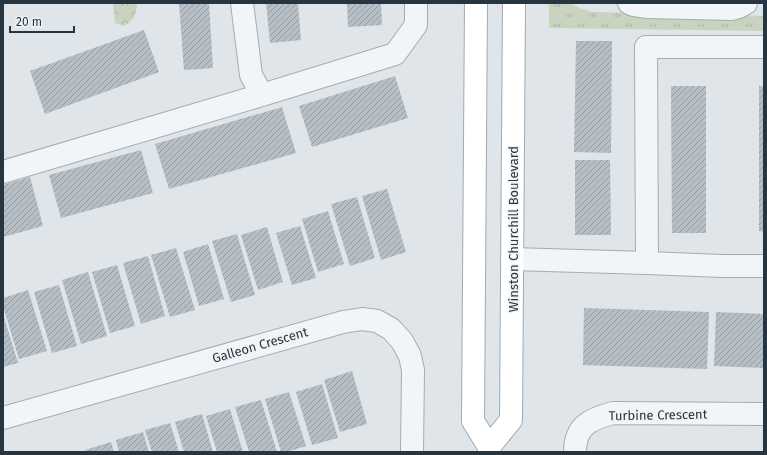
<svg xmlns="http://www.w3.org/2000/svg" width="767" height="455" font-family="'Fira Sans',sans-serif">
  <defs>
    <pattern id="grass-tufts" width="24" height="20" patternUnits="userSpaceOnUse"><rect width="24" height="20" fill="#c8d3c0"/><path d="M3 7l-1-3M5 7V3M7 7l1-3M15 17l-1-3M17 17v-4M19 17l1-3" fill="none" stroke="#acb6a6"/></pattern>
    <pattern id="park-crowns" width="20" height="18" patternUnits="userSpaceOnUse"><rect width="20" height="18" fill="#c8d3c0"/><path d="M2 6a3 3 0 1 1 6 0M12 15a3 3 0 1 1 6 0" fill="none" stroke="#acb6a6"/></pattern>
    <pattern id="building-hatch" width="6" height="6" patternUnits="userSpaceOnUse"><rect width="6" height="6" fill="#b6bfc6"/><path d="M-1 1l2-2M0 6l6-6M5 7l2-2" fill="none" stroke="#949ca2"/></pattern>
  </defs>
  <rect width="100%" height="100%" fill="#dfe5e9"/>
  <path fill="url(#grass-tufts)" d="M549,3h20l13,6 10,3 172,4v15l-215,-3z"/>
  <path fill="url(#park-crowns)" d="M113,3h24c0,11 -4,18 -13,23l-9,-3z"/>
  <path fill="url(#building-hatch)" d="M179,3h30l4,65 -29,2z
    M266,3h32l3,37 -31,3z
    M347,3h34l1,22 -34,2z
    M144,30l15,42 -114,42 -15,-43z
    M576,41h36l-1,112 -37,-1z
    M395,76l13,42 -96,29 -13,-41z
    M671,86h35v147h-34z
    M759,86h5v146l-5,-1z
    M282,107l14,46 -127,36 -14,-45z
    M141,150l12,43 -92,25 -12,-43z
    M575,160h35l1,75h-36z
    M30,177l13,49 -40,11v-52z
    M387,189l19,63 -25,8 -19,-64z
    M357,197l18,61 -25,8 -19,-62z
    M328,211l16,53 -26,8 -16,-53z
    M300,226l16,52 -24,7 -16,-52z
    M267,227l16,55 -25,8 -17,-55z
    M237,234l18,61 -24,7 -19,-61z
    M208,244l16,55 -25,7 -16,-54z
    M176,248l19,62 -25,7 -19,-62z
    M148,256l17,60 -24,8 -18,-61z
    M117,265l18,61 -25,7 -18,-61z
    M88,272l19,64 -26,8 -19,-64z
    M59,285l18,61 -25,7 -18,-61z
    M28,290l19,61 -28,8 -16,-53v-8z
    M584,308l125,4 -2,57 -124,-4z
    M716,312l48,2v54l-50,-2z
    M3,314l15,49 -15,4z
    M352,371l15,53 -27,8 -16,-52z
    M322,384l16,54 -26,7 -16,-53z
    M289,392l17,54 -19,6h-6l-16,-53z
    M261,400l16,52h-28l-14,-45z
    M230,409l13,43h-26l-11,-36z
    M202,414l11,38h-29l-9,-30z
    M170,423l9,29h-27l-7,-22z
    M143,432l6,20h-30l-3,-12z
    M111,442l3,10h-29v-2z"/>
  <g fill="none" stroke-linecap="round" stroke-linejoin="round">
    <defs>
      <path id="minor" d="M242,3l9,72 11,20
        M629,3l5,2 14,2 84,2 7,-2 7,-4
        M3,172l259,-77 133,-41 21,-29v-22
        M512,259l135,4 75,3h42
        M647,263l-1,-216h118
        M3,418l340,-96 19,-3 15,2 14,8 11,12 8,15 3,14 -1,82
        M575,452c0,-26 15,-33 38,-39l151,1"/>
      <path id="major" d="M476,3l-3,418 16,26v5
        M489,447l22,-27 3,-417"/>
    </defs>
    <use href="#minor" stroke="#a4adb3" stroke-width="24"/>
    <use href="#major" stroke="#9eabb5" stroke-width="24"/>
    <use href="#minor" stroke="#f2f5f7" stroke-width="22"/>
    <use href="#major" stroke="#fff" stroke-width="22"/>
  </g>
  <g text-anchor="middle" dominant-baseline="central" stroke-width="3" stroke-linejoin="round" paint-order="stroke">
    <g font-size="13" fill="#273540" stroke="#eff3f6">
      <text transform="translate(513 229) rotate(-90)">Winston Churchill Boulevard</text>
      <text transform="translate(260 345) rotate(-16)">Galleon Crescent</text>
      <text transform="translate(658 415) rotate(-1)">Turbine Crescent</text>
    </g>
  </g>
  <rect width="767" height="455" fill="none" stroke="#273540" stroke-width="8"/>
  <path d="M10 26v6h64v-6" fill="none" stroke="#273540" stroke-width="2"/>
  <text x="16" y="26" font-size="12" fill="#273540" stroke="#eff3f6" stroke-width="3" paint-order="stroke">20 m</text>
</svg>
